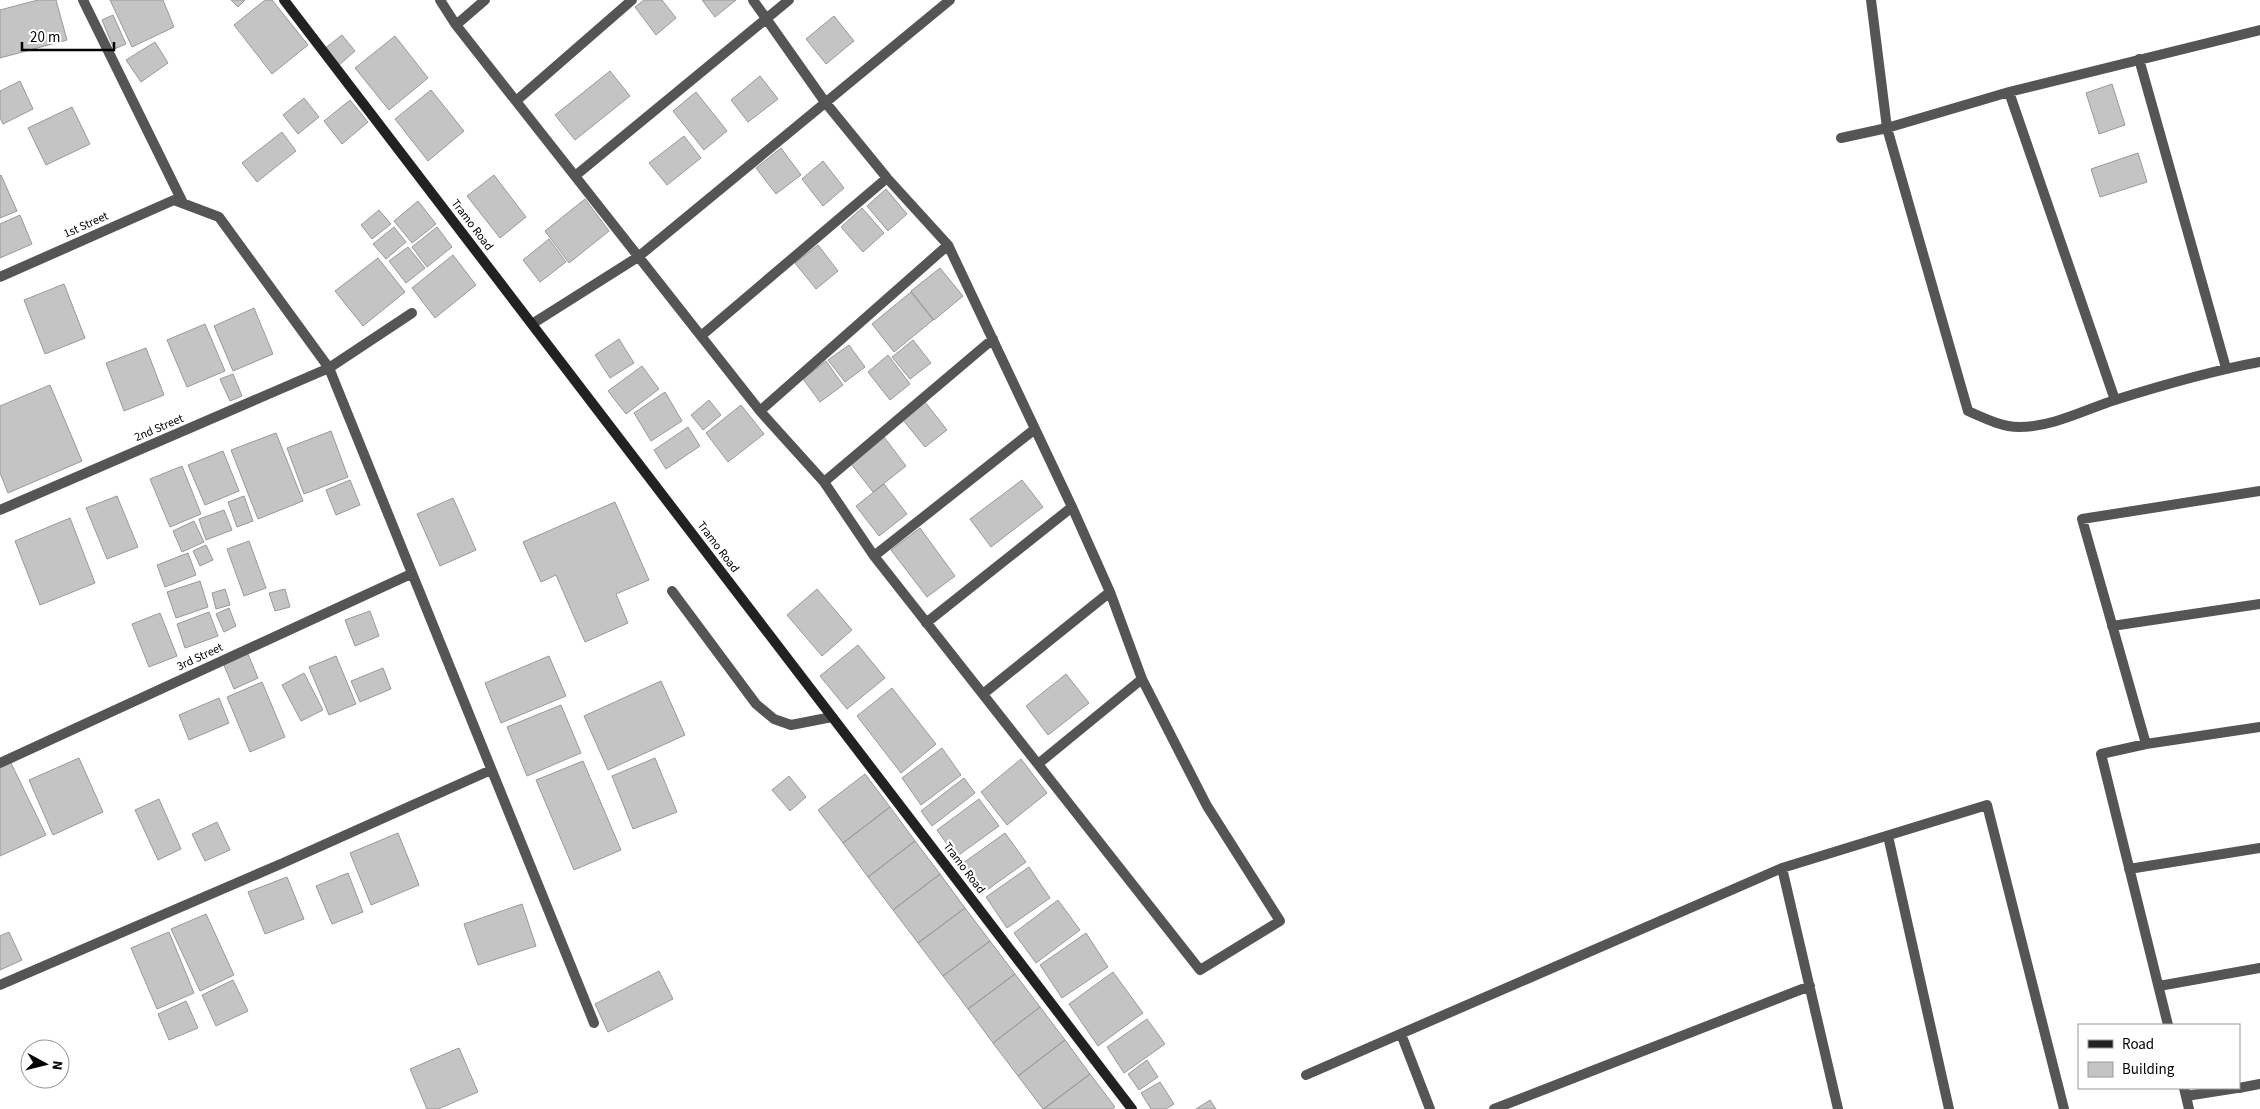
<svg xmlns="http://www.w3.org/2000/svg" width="2260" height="1109" font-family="'Source Sans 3',sans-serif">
  <rect width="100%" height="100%" fill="#fff"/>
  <path fill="#c4c4c4" stroke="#999" d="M38,0h18l11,40 -67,18v-48z
    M110,0h53l11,27 -42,20z
    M231,0h14l-7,7z
    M265,0h7l36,45 -36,29 -38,-49z
    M644,0h18l14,18 -20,17 -21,-28z
    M702,0h34l-21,17z
    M113,15l13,29 -12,5 -12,-29z
    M834,16l20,25 -28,23 -20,-25z
    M342,35l13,16 -17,15 -14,-17z
    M395,36l33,42 -39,32 -34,-42z
    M155,42l13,21 -27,19 -15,-22z
    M610,71l20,25 -55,44 -20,-25z
    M760,76l18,23 -30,23 -17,-22z
    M20,81l13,28 -30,15 -3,-6v-27z
    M2112,84l13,41 -26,9 -13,-41z
    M431,90l33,41 -36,30 -33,-42z
    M696,92l31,39 -23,19 -31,-39z
    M304,98l15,19 -21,17 -15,-19z
    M350,100l18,22 -26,22 -18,-23z
    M72,107l18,37 -44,21 -18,-37z
    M282,132l14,19 -39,31 -15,-19z
    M684,136l17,22 -34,27 -18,-22z
    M781,148l20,27 -25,19 -20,-26z
    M2138,153l9,29 -47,15 -9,-28z
    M823,161l21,27 -21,18 -21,-27z
    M1,175l16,36 -17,7v-42z
    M494,175l32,42 -26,21 -33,-42z
    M886,189l21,25 -19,17 -21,-25z
    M585,199l24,32 -40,32 -24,-32z
    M418,201l18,23 -24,19 -18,-22z
    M862,208l22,25 -21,19 -22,-25z
    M379,210l12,14 -19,15 -11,-14z
    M20,215l12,29 -32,14v-34z
    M394,227l12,15 -20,17 -13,-15z
    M437,227l15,20 -25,20 -15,-20z
    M549,239l17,23 -26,20 -17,-22z
    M818,245l20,26 -22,18 -21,-26z
    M408,247l17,21 -19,15 -17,-22z
    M453,255l23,30 -41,33 -23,-30z
    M378,258l27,34 -42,34 -28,-35z
    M940,268l23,28 -29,24 -23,-29z
    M64,284l21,54 -40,16 -21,-54z
    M911,292l22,28 -39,32 -22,-28z
    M254,308l19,46 -40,17 -19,-45z
    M205,324l20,47 -38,16 -20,-47z
    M619,339l15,24 -24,15 -15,-23z
    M913,340l18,23 -21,16 -18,-22z
    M849,345l16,22 -20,15 -17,-22z
    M146,348l18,47 -40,16 -18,-48z
    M888,355l22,29 -20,16 -22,-28z
    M826,361l17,24 -23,17 -17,-23z
    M642,366l17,23 -33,25 -18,-23z
    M233,374l9,22 -12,5 -10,-22z
    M50,385l32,76 -74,32 -8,-20v-67z
    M665,392l17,29 -31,20 -17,-28z
    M709,400l12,15 -18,15 -12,-15z
    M925,402l22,28 -22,17 -22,-27z
    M741,405l23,29 -36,28 -22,-29z
    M688,427l12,19 -34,23 -12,-19z
    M331,431l17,46 -44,17 -17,-46z
    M276,433l27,68 -45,18 -27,-69z
    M884,437l22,29 -33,26 -22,-28z
    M223,451l16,40 -34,14 -17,-40z
    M182,466l19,48 -31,13 -20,-48z
    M350,480l10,25 -24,10 -10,-25z
    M1022,480l21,27 -52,40 -21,-28z
    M884,484l23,30 -28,22 -23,-30z
    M117,496l21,51 -31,12 -21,-51z
    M244,496l9,25 -16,6 -9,-25z
    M453,498l23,52 -36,16 -23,-52z
    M615,502l34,78 -33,14 12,29 -43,19 -29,-67 -15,7 -18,-40z
    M224,510l8,20 -26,10 -7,-21z
    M70,518l25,65 -55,22 -25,-64z
    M194,521l10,21 -22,10 -9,-21z
    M920,528l35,48 -28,21 -36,-47z
    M249,541l17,47 -22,8 -17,-47z
    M206,545l7,15 -13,6 -7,-15z
    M188,553l8,22 -31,12 -8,-22z
    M200,581l8,26 -32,11 -9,-26z
    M225,589l5,16 -14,4 -4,-16z
    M285,589l5,18 -15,4 -6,-18z
    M817,589l35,41 -30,26 -35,-41z
    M229,608l7,18 -12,6 -8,-18z
    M370,611l9,25 -24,10 -10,-26z
    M209,612l9,24 -33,12 -8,-24z
    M160,613l17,43 -28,11 -17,-43z
    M858,645l27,33 -38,31 -27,-33z
    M247,652l11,26 -24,11 -11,-26z
    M336,656l20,48 -27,11 -20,-48z
    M549,656l17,40 -65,27 -16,-40z
    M383,668l8,21 -31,13 -9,-21z
    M304,673l19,37 -22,11 -19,-36z
    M1066,674l23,29 -41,32 -22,-29z
    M661,681l24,54 -77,35 -24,-54z
    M262,682l23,55 -35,15 -23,-55z
    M892,688l44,56 -35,29 -44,-57z
    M219,698l10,25 -40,17 -10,-25z
    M561,705l20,48 -54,23 -20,-49z
    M942,748l19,27 -40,30 -19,-27z
    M79,758l24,54 -50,23 -24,-55z
    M655,758l22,54 -44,17 -21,-53z
    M1021,759l26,34 -40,32 -26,-33z
    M10,761l36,74 -46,21v-90z
    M583,761l38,89 -47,20 -38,-90z
    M865,774l25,33 -47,36 -25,-33z
    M789,776l17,21 -16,14 -18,-21z
    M964,778l11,15 -43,33 -11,-15z
    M159,799l22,50 -23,11 -23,-50z
    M979,799l20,27 -43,31 -19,-27z
    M890,807l25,34 -47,36 -25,-34z
    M217,822l13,28 -25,11 -13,-27z
    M398,833l21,52 -48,20 -21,-52z
    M1005,833l21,29 -46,33 -21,-29z
    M915,841l25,33 -47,36 -25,-33z
    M1029,867l21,31 -43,30 -21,-31z
    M348,873l15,39 -31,12 -16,-38z
    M940,874l25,34 -47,35 -25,-33z
    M287,877l17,42 -39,15 -17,-42z
    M1058,900l22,30 -44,33 -22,-30z
    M522,904l14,42 -58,19 -14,-41z
    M965,908l25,33 -47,35 -25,-33z
    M206,914l28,61 -34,16 -29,-62z
    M9,932l13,28 -22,10v-34z
    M169,932l25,61 -37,16 -26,-61z
    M1086,933l22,34 -46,31 -22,-33z
    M990,941l25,33 -47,35 -25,-33z
    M659,971l14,28 -65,33 -13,-28z
    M1113,972l30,41 -45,33 -29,-42z
    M1015,974l25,33 -47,36 -25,-34z
    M233,980l15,31 -32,15 -14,-31z
    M186,1001l12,27 -29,12 -11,-26z
    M1040,1007l25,33 -47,36 -25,-33z
    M1147,1019l18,25 -41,29 -17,-26z
    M1065,1040l25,34 -47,35 -25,-33z
    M459,1048l19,44 -40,17h-11l-17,-40z
    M1147,1060l11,17 -19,13 -11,-16z
    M1090,1074l25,33 -3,2h-68z
    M1160,1082l14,22 -8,5h-15l-10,-16z
    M1210,1100l6,9h-20z"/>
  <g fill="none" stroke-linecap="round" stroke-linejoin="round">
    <path stroke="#555" stroke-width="10" d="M672,591l84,113 18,15 17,6 41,-8"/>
    <path stroke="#555" stroke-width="10" d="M83,0l100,203
      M440,0l16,25 304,386 64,71 50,74 326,414 80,-49 -73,-115 -65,-127 -32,-87 -38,-85 -124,-262 -61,-67 -62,-76 -72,-102
      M1871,0l16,128 81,283c16,7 34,16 51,16 34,0 65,-17 96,-27 48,-15 96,-29 145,-38
      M456,25l29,-25
      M2139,59l87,309
      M2009,92l106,308
      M516,101l116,-101
      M1841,138l46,-10 122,-36 251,-62
      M575,176l214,-176
      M0,277l174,-77 45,17 110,151 265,655
      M532,324l106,-67 312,-257
      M701,336l186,-158
      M760,411l188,-166
      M824,482l169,-143
      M0,510l329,-142 83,-55
      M874,556l161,-127
      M926,623l146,-116
      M2112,626l148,-22
      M983,694l127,-102
      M2146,744l114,-17
      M0,763l411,-189
      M1038,764l104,-85
      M1888,836l61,273
      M1782,868l56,241
      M2129,869l131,-21
      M0,985l283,-122 208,-93
      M2159,986l101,-18
      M2168,1025l-67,-271 45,-10 -64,-225 178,-28
      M1401,1034l29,75
      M1306,1075l476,-207 205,-63 77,304
      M2184,1088l5,21
      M2239,1088l21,-4
      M2186,1096l51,-8
      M1494,1109l316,-123"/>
    <path stroke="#222" stroke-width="10" d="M284,0l848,1109"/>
  </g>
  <g text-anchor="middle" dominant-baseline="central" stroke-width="4.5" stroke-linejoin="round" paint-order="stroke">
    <g font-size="12" fill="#000" stroke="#fff">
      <text transform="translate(86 225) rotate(-24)">1st Street</text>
      <text transform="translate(472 225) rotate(53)">Tramo Road</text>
      <text transform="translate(159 428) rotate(-23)">2nd Street</text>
      <text transform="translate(718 547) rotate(53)">Tramo Road</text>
      <text transform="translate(200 657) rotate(-25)">3rd Street</text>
      <text transform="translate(964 868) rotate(53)">Tramo Road</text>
    </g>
  </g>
  <rect x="2078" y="1024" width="162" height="65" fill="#ffffff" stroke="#999999"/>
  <rect x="2088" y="1040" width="25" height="8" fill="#222222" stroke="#999999"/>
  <text x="2122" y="1049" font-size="15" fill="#000000">Road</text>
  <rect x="2088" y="1062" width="25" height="15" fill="#c4c4c4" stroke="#999999"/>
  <text x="2122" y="1074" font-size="15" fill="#000000">Building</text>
  <g transform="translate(45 1064) rotate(97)"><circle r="24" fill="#ffffff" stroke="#999999"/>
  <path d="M0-4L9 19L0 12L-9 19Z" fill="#000000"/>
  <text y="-8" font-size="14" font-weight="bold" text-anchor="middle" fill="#000000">N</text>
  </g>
  <path d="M22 42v8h92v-8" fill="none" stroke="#000000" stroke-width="2.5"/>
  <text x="30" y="42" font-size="15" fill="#000000" stroke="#ffffff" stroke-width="4" paint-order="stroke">20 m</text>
</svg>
